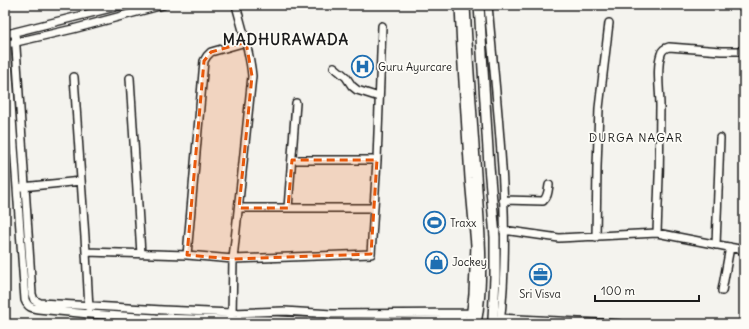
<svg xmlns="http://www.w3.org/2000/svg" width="749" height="329" font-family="Delius,sans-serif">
  <rect width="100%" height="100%" fill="#f4f3ee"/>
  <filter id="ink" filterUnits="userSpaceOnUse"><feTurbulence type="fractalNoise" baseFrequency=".025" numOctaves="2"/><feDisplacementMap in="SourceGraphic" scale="8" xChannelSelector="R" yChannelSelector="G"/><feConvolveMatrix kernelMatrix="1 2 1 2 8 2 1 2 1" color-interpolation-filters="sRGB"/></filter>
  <g filter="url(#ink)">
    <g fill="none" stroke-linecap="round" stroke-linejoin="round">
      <defs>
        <path id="minor" d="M236,5c6,23 14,47 16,71l-19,183 138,-5 6,-94 5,-134
          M459,5l2,44 8,129 6,67 -2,49 -3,24
          M488,5c9,105 24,214 12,319
          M15,32l17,262 2,6 6,3 123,7 69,3 52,-2 48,3 139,-1 7,2
          M11,33l112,-28
          M6,34l19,266c3,7 6,8 13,9l51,5 67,4 76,2h45l48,2 135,-2 16,1
          M12,43l61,-14 90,-24
          M334,67l12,10 6,9 5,4 22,7
          M74,77l12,175 101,3
          M130,78l11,176
          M292,160h85
          M22,187l59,-6
          M503,200l40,1c5,-4 5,-10 6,-16
          M239,208h135
          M288,208l8,-105
          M503,230l56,8 98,-5 87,17
          M657,233c2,-42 3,-84 3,-127 0,-14 -4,-38 1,-52 1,-4 4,-6 8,-7l52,4h23
          M596,237l1,-70 2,-59 10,-85
          M716,245l4,-107
          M86,252l3,57
          M722,291l8,-44
          M232,316l1,-57 -46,-4 17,-194 3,-5 4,-4 35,-10
          M500,318l119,6"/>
        <path id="major" d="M465,5c3,62 8,124 12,185 3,43 7,92 -1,134
          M479,5l10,161 6,71v40l-2,42 -1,5"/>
      </defs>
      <use href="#minor" stroke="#1c1c1c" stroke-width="10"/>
      <use href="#major" stroke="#1c1c1c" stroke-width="12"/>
      <use href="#minor" stroke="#fdfcf7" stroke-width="7"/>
      <use href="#major" stroke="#fdfcf7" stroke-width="9"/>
    </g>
  </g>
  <path fill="#e8590c" fill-opacity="0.2" stroke="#e8590c" stroke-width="3" stroke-dasharray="8 5" stroke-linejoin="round" d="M246,42l6,34 -13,132h49l4,-48h85l-6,94 -138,5 -46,-4 17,-194 7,-9z"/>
  <defs>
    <symbol id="hospital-ring" viewBox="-11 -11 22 22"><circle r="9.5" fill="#fdfcf7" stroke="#1f6fb2" stroke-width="1.5"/><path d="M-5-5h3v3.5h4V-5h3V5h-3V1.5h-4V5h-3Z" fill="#1f6fb2"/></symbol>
    <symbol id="stadium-ring" viewBox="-11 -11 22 22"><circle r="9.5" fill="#fdfcf7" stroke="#1f6fb2" stroke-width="1.5"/><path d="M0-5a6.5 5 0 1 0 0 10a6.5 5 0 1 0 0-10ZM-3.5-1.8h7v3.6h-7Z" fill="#1f6fb2"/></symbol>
    <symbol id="shop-ring" viewBox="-11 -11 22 22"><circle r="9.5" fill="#fdfcf7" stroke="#1f6fb2" stroke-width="1.5"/><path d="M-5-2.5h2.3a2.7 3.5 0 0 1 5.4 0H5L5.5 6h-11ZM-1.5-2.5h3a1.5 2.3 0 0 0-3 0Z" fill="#1f6fb2"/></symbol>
    <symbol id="office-ring" viewBox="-11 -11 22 22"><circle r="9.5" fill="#fdfcf7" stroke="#1f6fb2" stroke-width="1.5"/><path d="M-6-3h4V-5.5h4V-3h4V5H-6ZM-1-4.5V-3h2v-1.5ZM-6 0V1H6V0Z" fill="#1f6fb2"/></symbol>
  </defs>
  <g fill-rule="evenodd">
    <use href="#hospital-ring" x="350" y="54" width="25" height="25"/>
    <use href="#stadium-ring" x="422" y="210" width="25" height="25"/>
    <use href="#shop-ring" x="424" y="250" width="25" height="25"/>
    <use href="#office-ring" x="528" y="262" width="25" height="25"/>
  </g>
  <g text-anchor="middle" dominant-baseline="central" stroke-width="3.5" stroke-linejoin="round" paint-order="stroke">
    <g font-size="11" fill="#1c1c1c" stroke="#fdfcf7" text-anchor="start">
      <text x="378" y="67">Guru Ayurcare</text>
      <text x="450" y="223">Traxx</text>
      <text x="452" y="262">Jockey</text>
      <text x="540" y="294" text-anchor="middle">Sri Visva</text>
    </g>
    <g font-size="12" letter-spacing="1" fill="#1c1c1c" stroke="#fdfcf7">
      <text x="636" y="137">DURGA NAGAR</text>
    </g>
    <g font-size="15" font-weight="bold" letter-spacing="1" fill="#1c1c1c" stroke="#fdfcf7">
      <text x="286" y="39">MADHURAWADA</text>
    </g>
  </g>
  <rect width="749" height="329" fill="none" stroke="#fdfcf7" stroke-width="20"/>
  <rect x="10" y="10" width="729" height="309" fill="none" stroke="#1c1c1c" stroke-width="1.5" filter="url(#ink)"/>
  <path d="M595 295v6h104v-6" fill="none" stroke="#1c1c1c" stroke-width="2"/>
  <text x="601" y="295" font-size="12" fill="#1c1c1c" stroke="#fdfcf7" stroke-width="3" paint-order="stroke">100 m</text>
</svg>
